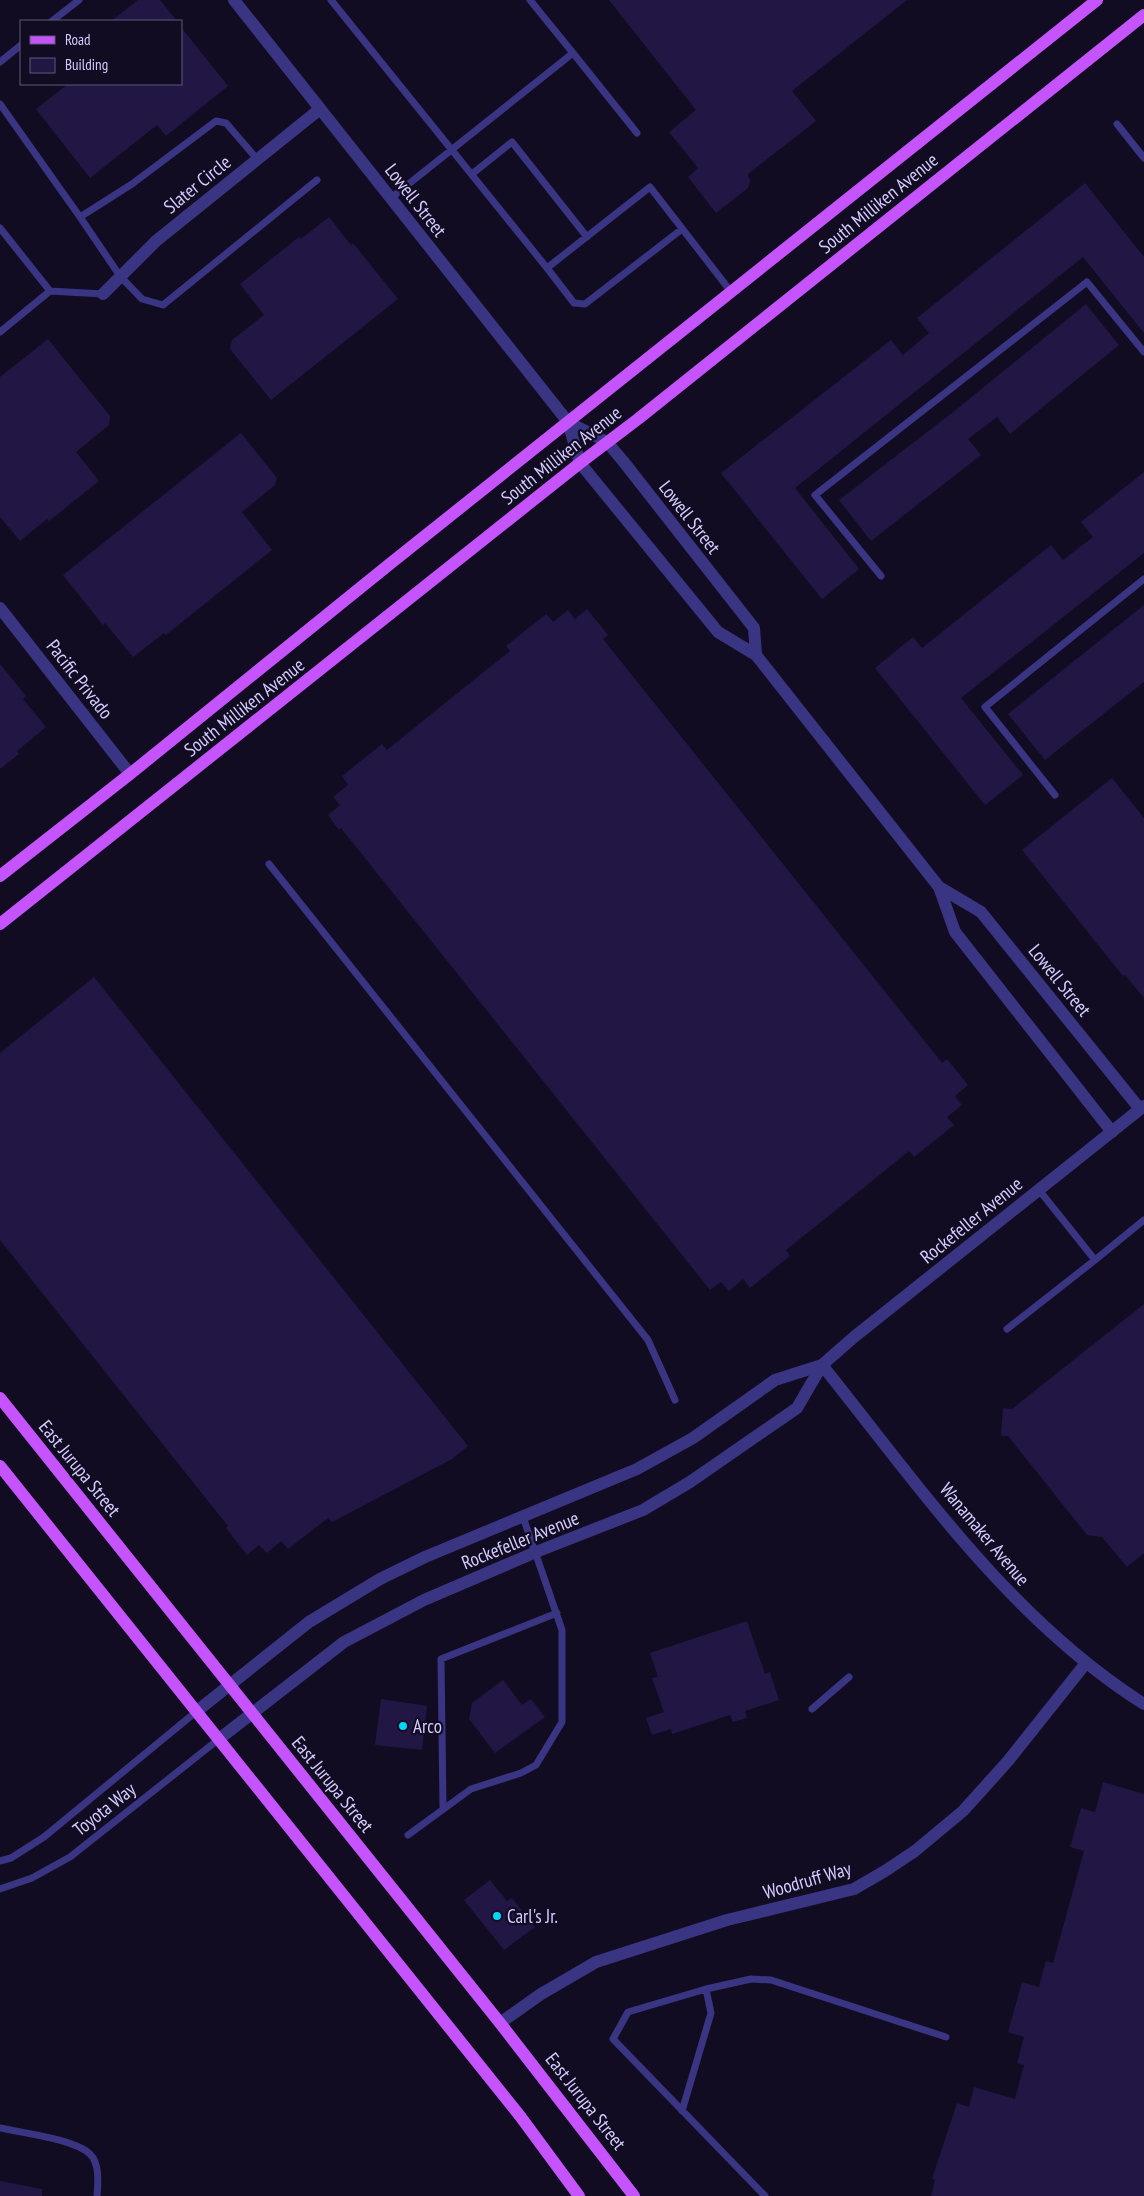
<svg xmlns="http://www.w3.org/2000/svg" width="1144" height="2196" font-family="'PT Sans Narrow',sans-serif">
  <rect width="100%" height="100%" fill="#110c22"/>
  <path fill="#221744" d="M138,0h22l17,21h-66z
    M609,0h298l-115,91 24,30 -68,53 2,7 -2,7 -32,25 -28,-36 10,-9 -29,-36 27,-22z
    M181,27l47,59 -62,50 -9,-11 -67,53 -54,-69 32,-25h113z
    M1085,183l59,74v76l-61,-76 -288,231 64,81 -37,30 -101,-126 170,-133 12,15 26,-22 -12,-15z
    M329,217l22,28 2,-2 45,56 -127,101 -41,-51 2,-9 32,-25 -24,-31 59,-47 2,2z
    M1086,304l33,41 -109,89 -13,-17 -29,22 13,16 -110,86 -32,-41 118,-91z
    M48,339l62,77 -1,9 -33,27 23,29 -50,40 -2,-2 -27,22 -20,-24v-140z
    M241,433l36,45 -2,7 -33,27 30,38 -106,85 -2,-2 -31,24 -28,-34 -2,2 -40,-50z
    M1144,472v81l-183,145 62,77 -38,30 -110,-137 38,-31 9,11 129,-103 12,15 30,-23 -12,-15z
    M1144,605v77l-99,78 -37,-46z
    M587,609l21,26 -5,4 339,424 5,-4 21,26 -13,11 7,9 -15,12 7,8 -40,32 -5,-6 -63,51 -60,48 4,6 -40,32 -7,-9 -14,12 -8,-9 -11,8 -369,-462 -2,2 -11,-15 12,-10 -7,-8 15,-12 -6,-9 40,-32 5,6 63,-51 60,-48 -4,-5 40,-32 7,8 15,-12 7,9z
    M0,664l26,32 -3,3 23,28 -29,24 2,3 -19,15z
    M1112,778l32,40v180l-19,-23 -2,1 -101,-126z
    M94,977l374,469 -16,13 -120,63 -4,-4 -40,31 -7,-8 -14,12 -8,-8 -12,10 -21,-27 2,-2 -228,-286v-187z
    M1144,1304v249l-17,14 -25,-30 -15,-2 -79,-99h-7l2,-28 9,1z
    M747,1621l18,53 5,-2 9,28 -34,11 2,7 -14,4 -3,-7 -58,19 -1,-5 -19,6 -6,-17 18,-6 -12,-34 6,-1 -8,-24z
    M503,1680l19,25 9,-6 14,18 -50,36 -26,-34 3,-16z
    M381,1699l46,7 -5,44 -47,-5z
    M1103,1782l41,12v402h-213l4,-16 -3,-1 25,-76 12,4 5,-20 41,12 9,-34 -7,-2 7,-26 -16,-5 14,-50 17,5 7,-26 7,2 31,-112 -14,-4 11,-39 14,4z
    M490,1880l17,21 5,-3 23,29 -31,23 -40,-50z
    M0,2181l42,8v7h-42z"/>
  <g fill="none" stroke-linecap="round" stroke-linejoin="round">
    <path stroke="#3a3583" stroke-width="7" d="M331,0l216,268 103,-81 82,106
      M52,21l27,-21
      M573,53l64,80
      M0,62l21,-17
      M0,104l80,113
      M1117,124l27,34
      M257,159l-31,-36 -10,-2 -84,63 -52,33 40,59 22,23 21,6 154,-125
      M472,174l40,-32 75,95
      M391,198l182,-145 -43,-53
      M0,228l50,63
      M547,268l27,35 11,1 97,-75
      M0,332l50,-41 53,3
      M881,576l-66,-81 272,-213 57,70
      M1055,795l-70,-88 159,-128
      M269,864l379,476 27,60
      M1095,1260l49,-40
      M1007,1329l88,-69 -56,-70
      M812,1709l37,-32
      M443,1807l-2,-148 116,-46
      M408,1835l63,-46 50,-16 15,-8 26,-43v-92l-39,-113
      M0,1861l11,-3 33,-21 153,-126
      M0,1889l32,-11 38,-21 149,-118
      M706,1989l45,-10 20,1 175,57
      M682,2111l29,-98 -5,-24 -78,23 -15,27 152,157
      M0,2128c23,5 74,11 90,26 10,10 8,29 7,42"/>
    <path stroke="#3a3583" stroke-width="12" d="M234,0l334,422 12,41 138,169 38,23 183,232 16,45 157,200
      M103,294l53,-53 164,-132
      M568,422l39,20 16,19 131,167 2,27
      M0,608l130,166
      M939,887l42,25 159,197
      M500,2023l41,-29 55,-32 131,-42 127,-31 31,-18 30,-20 48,-40 45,-50 78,-98"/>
    <path stroke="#3a3583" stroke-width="12" d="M822,1365c97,121 188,254 322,339
      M197,1711l112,-89 71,-43 45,-22 212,-88 56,-31 82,-58 47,-15
      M219,1739l125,-97 80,-42 112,-48 107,-42 47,-28 107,-74 25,-43 32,-28 290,-231"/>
    <path stroke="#c554ff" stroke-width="12" d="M0,876l130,-102 261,-211 706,-563
      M0,924l580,-461 58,-44 506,-404
      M0,1398l500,625 134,173
      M0,1466l520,650 59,80"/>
  </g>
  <g fill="#00d7f8" stroke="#110c22" stroke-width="2">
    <circle cx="403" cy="1726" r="5"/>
    <circle cx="497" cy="1916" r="5"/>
  </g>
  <g text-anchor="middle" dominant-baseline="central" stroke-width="4.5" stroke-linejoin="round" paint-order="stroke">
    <g font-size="19" fill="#d4cdff" stroke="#110c22">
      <text transform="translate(197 184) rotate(-39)">Slater Circle</text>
      <text transform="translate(416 200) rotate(52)">Lowell Street</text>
      <text transform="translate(878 203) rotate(-39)">South Milliken Avenue</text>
      <text transform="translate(561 455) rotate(-38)">South Milliken Avenue</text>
      <text transform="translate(690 517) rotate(52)">Lowell Street</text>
      <text transform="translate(80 679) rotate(52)">Pacific Privado</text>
      <text transform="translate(244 707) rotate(-38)">South Milliken Avenue</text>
      <text transform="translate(1060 980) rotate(51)">Lowell Street</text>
      <text transform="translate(971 1220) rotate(-39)">Rockefeller Avenue</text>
      <text transform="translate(80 1468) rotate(51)">East Jurupa Street</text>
      <text transform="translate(985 1534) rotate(50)">Wanamaker Avenue</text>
      <text transform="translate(520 1540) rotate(-22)">Rockefeller Avenue</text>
      <text transform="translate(333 1784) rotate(51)">East Jurupa Street</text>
      <text transform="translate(104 1809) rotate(-38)">Toyota Way</text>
      <text transform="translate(807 1880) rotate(-16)">Woodruff Way</text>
      <text transform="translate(586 2101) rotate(52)">East Jurupa Street</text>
    </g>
    <g font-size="19" fill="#d4cdff" stroke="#110c22" text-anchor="start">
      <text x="413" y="1726">Arco</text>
      <text x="507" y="1916">Carl's Jr.</text>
    </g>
  </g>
  <rect x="20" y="20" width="162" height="65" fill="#110c22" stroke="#5f597a"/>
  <rect x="30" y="36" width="25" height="8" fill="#c554ff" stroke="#5f597a"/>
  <text x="65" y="45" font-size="15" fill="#d4cdff">Road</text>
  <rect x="30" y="58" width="25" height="15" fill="#221744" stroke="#5f597a"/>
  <text x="65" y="70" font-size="15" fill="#d4cdff">Building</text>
</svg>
